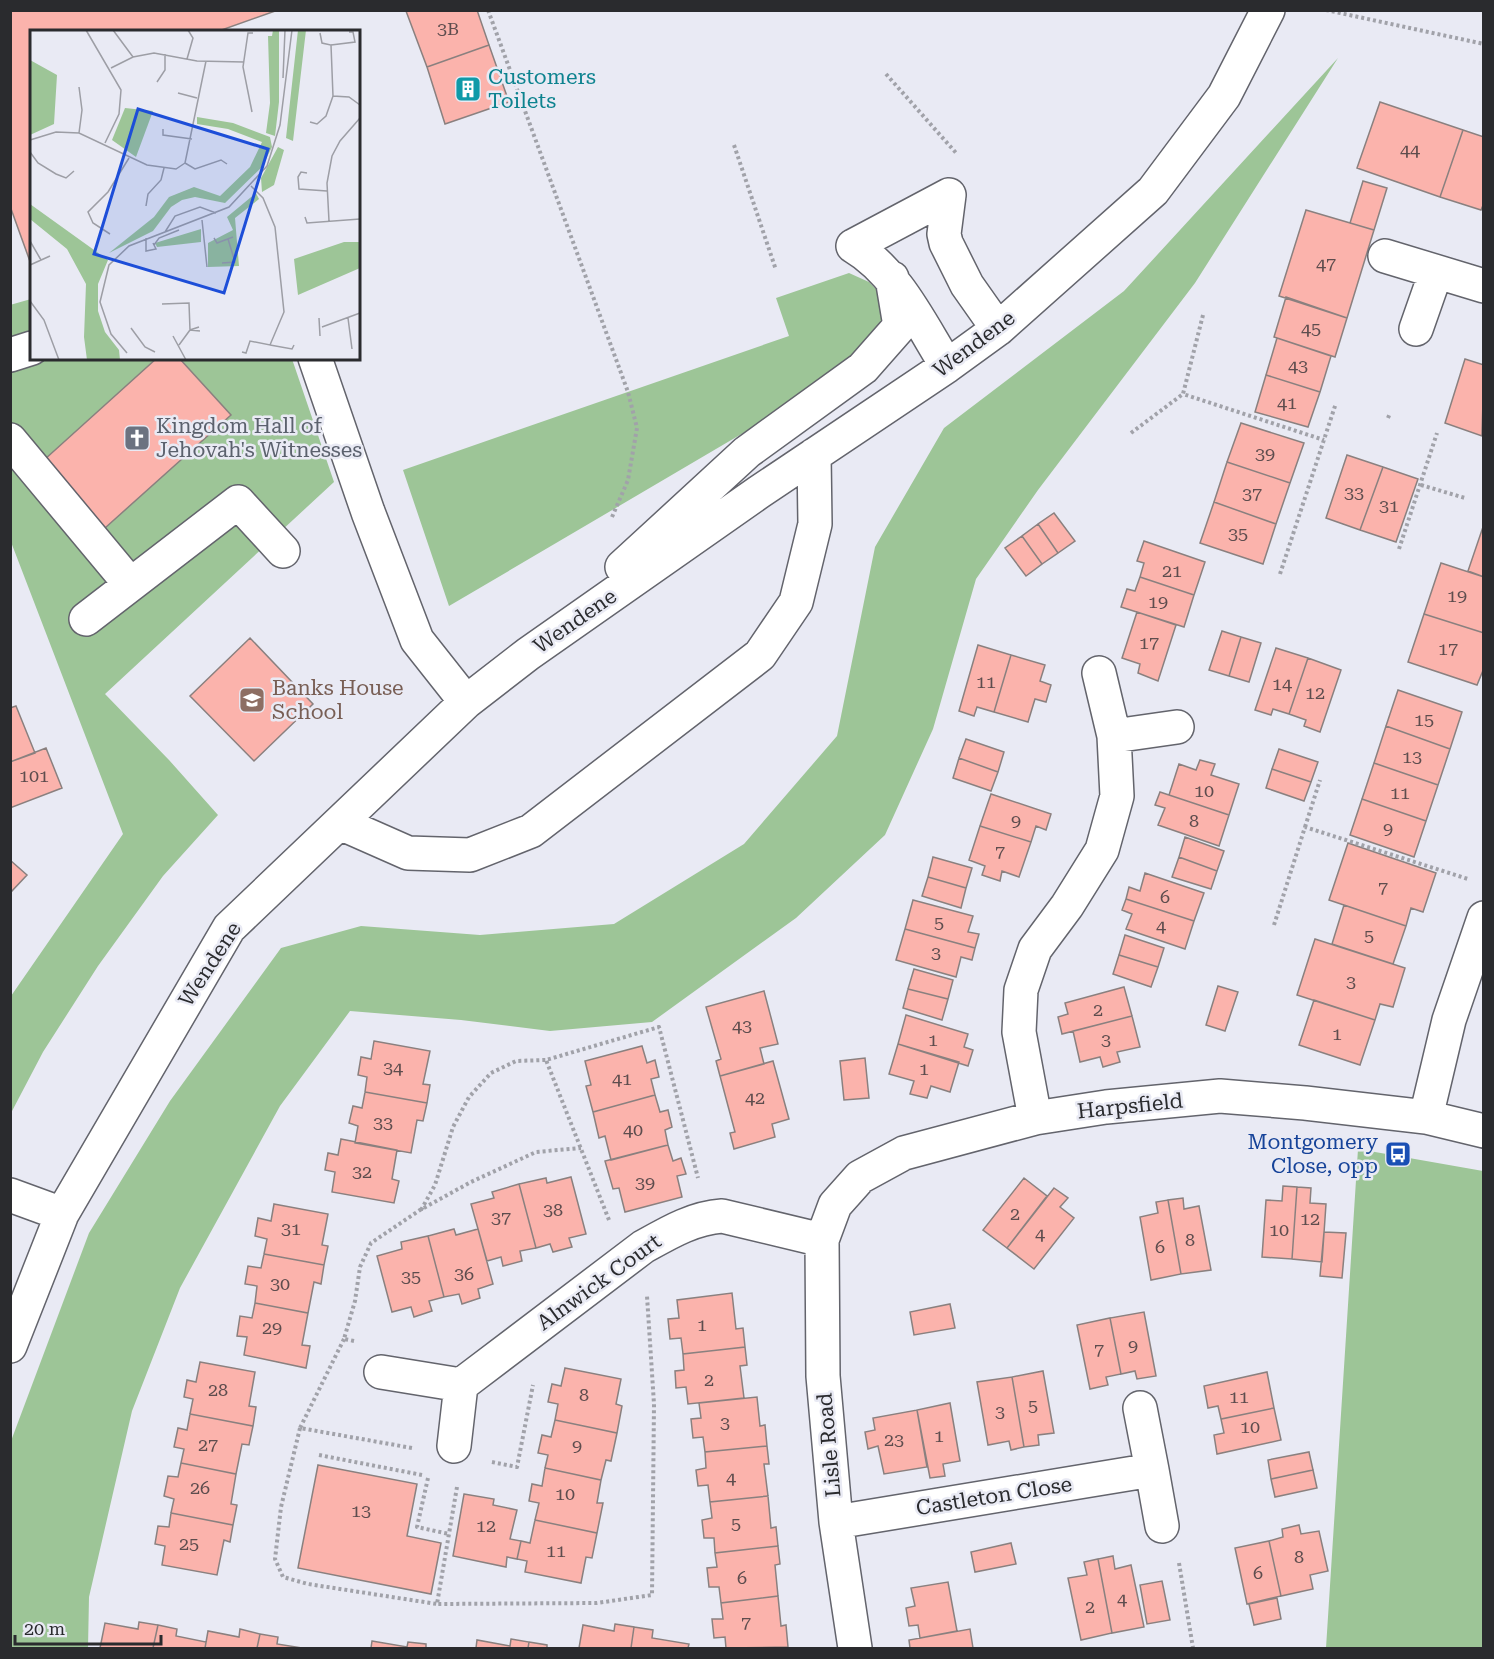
<svg xmlns="http://www.w3.org/2000/svg" width="1494" height="1659" font-family="'Roboto Serif',serif">
  <rect width="100%" height="100%" fill="#e9eaf4"/>
  <path fill="#9dc597" d="M1338,58l-143,225 -157,207 -62,89 -43,150 -48,106 -89,83 -144,104 -102,9 -89,-11 -111,-9 -70,95 -100,182 -48,123 -43,186 -1,51h-77v-207l78,-208 81,-132 111,-153 80,-22 119,9 134,-11 130,-80 93,-108 38,-189 69,-119 180,-137z
    M849,273l20,9 11,11 5,20 -4,19 -15,15 -99,72 -318,187 -46,-136 386,-134 -13,-38z
    M31,299l1,59 260,1 42,123 -229,212 64,66 49,55 -55,61 -65,90 -55,86 -32,61v-117l112,-162 -112,-292 -1,-237z
    M1358,1149l125,22v477h-157z"/>
  <path fill="#fbb3ac" stroke="#8a807f" stroke-width="1.5" d="M10,10h268l-62,22h-184v235l-22,-61z
    M477,10l12,35 -62,22 -21,-56z
    M489,45l20,57 -64,22 -18,-57z
    M1380,102l83,28 -23,67 -83,-29z
    M1463,130l21,7v66l-3,7 -41,-13z
    M1363,181l24,7 -13,42 -24,-7z
    M1306,210l68,20 -27,88 -68,-22z
    M1286,297l61,21 -12,39 -61,-20z
    M1277,338l54,18 -11,36 -54,-17z
    M157,358h22l52,57 -126,113 -61,-68z
    M1465,359l19,6 -2,71 -37,-13z
    M1266,375l54,17 -12,35 -53,-15z
    M1241,423l63,20 -14,40 -63,-21z
    M1347,455l36,12 -23,63 -34,-12z
    M1227,462l63,21 -14,41 -62,-22z
    M1383,467l35,12 -22,63 -36,-12z
    M1214,502l62,22 -13,40 -63,-21z
    M1054,513l21,28 -17,12 -20,-29z
    M1038,524l20,29 -16,11 -20,-28z
    M1484,524v53l-16,-6z
    M1022,536l20,28 -16,12 -21,-28z
    M1144,541l61,21 -11,33 -54,-18 4,-14 -7,-2z
    M1441,563l43,14v56l-60,-19z
    M1140,577l54,18 -10,32 -63,-20 6,-18 8,2z
    M1137,612l39,13 -18,56 -20,-8 2,-9 -18,-6z
    M1424,614l60,19v35l-7,17 -69,-23z
    M1222,631l19,6 -12,39 -20,-6z
    M1241,637l20,6 -12,39 -20,-6z
    M250,638l63,66 -59,57 -64,-65z
    M978,645l33,10 -17,57 -17,-5 -3,9 -15,-5z
    M1276,648l32,10 -19,56 -16,-5 -2,6 -16,-5z
    M1011,655l34,10 -5,16 11,4 -5,17 -11,-3 -7,23 -34,-10z
    M1308,658l33,12 -21,62 -16,-6 2,-6 -17,-6z
    M1398,690l64,22 -12,37 -64,-23z
    M16,706l19,47 -25,9v-54z
    M1386,726l64,23 -12,36 -64,-22z
    M966,739l38,13 -6,20 -39,-14z
    M46,748l16,40 -52,20v-46z
    M1279,749l39,13 -7,20 -39,-13z
    M959,758l39,14 -7,19 -38,-13z
    M1200,760l15,4 -4,11 28,9 -10,31 -60,-20 10,-31 17,6z
    M1374,763l64,22 -12,36 -64,-22z
    M1272,769l39,13 -7,19 -38,-13z
    M1160,792l69,23 -10,31 -61,-21 7,-17 -10,-3z
    M991,794l60,20 -5,16 -10,-4 -5,16 -51,-16z
    M1362,799l64,22 -12,36 -64,-22z
    M980,826l51,16 -12,35 -17,-6 -2,10 -18,-6 3,-9 -16,-6z
    M1185,837l39,14 -7,20 -38,-14z
    M1348,843l88,30 -13,39 -12,-4 -5,18 -77,-26z
    M933,857l39,11 -6,20 -38,-11z
    M1179,857l38,14 -6,18 -39,-12z
    M10,860l17,15 -17,18z
    M1145,873l59,20 -10,28 -68,-22 3,-12 11,4z
    M928,877l38,11 -5,20 -39,-12z
    M1126,899l68,22 -9,28 -59,-20 6,-15 -10,-4z
    M913,900l60,16 -5,16 11,2 -4,14 -70,-19z
    M1344,905l62,21 -13,38 -61,-20z
    M905,929l70,19 -3,12 -11,-3 -5,20 -60,-17z
    M1125,935l39,13 -6,19 -39,-12z
    M1315,939l90,29 -12,39 -13,-3 -5,16 -78,-25z
    M1119,955l39,12 -7,20 -38,-13z
    M914,969l39,11 -5,19 -40,-10z
    M1218,986l20,6 -13,39 -19,-6z
    M1124,987l8,29 -70,18 -4,-17 10,-3 -3,-11z
    M908,989l40,10 -6,21 -39,-12z
    M764,991l14,53 -18,4 4,16 -44,12 -4,-15 5,-2 -15,-52z
    M1314,1000l61,20 -15,45 -61,-20z
    M906,1015l62,19 -4,13 9,3 -5,16 -70,-22z
    M1132,1016l8,31 -23,5 3,10 -17,5 -3,-10 -20,5 -7,-31z
    M374,1041l56,10 -7,33 7,1 -3,18 -62,-11 2,-15 -9,-2 3,-18 10,2z
    M898,1044l61,18 -9,30 -19,-6 -4,12 -17,-4 4,-13 -25,-7z
    M642,1046l5,17 8,-3 4,17 -8,2 4,16 -62,17 -7,-26 5,-1 -6,-24z
    M865,1058l4,40 -25,2 -4,-39z
    M773,1061l16,58 -17,5 3,13 -41,12 -4,-16 5,-1 -15,-56z
    M365,1092l62,11 -4,18 -6,-1 -6,33 -56,-10 3,-17 -9,-3 4,-17 9,2z
    M655,1095l5,17 8,-2 4,17 -7,3 3,15 -57,15 -6,-24 -6,2 -6,-26z
    M341,1139l56,11 -5,29 7,2 -5,22 -62,-11 3,-20 -10,-2 3,-17 10,2z
    M668,1145l5,16 8,-3 5,16 -9,2 5,21 -57,15 -6,-24 -6,1 -8,-28z
    M571,1177l15,57 -17,4 3,9 -19,5 -3,-8 -14,4 -17,-64 27,-6 1,5z
    M1024,1178l23,18 -40,52 -24,-18z
    M519,1184l17,64 -16,3 2,10 -19,5 -2,-9 -14,4 -16,-57 23,-6 -2,-6z
    M1283,1186l14,1 -5,72 -30,-2 4,-57 16,1z
    M1297,1187l14,1 -1,15 16,1 -4,58 -30,-3z
    M1054,1188l14,10 -8,9 14,11 -40,51 -27,-21z
    M1183,1198l1,11 15,-3 12,64 -30,4 -13,-74z
    M1168,1200l13,74 -30,6 -11,-63 18,-4 -2,-11z
    M274,1204l54,10 -6,31 6,1 -4,19 -60,-11 3,-15 -12,-3 3,-18 13,3z
    M454,1229l2,6 22,-6 15,55 -15,5 2,9 -18,6 -3,-10 -15,3 -16,-61z
    M1324,1232l22,1 -4,45 -22,-2z
    M428,1236l16,61 -15,4 3,10 -18,6 -3,-10 -19,5 -15,-56 25,-7 -1,-7z
    M264,1254l60,11 -3,19 -7,-2 -6,31 -53,-10 2,-17 -12,-2 3,-18 13,2z
    M732,1293l4,36 7,-1 2,19 -62,7 -2,-16 -11,1 -2,-20 11,-1 -2,-18z
    M255,1303l53,10 -6,32 8,1 -4,22 -62,-13 3,-18 -10,-1 3,-20 12,2z
    M950,1304l5,24 -41,7 -4,-23z
    M1144,1312l12,64 -19,3 -2,-8 -14,3 -11,-56z
    M1110,1318l11,56 -15,3 2,8 -18,4 -13,-64z
    M745,1347l2,18 -7,1 4,32 -56,6 -2,-17 -10,1 -1,-17 9,-1 -1,-16z
    M200,1362l55,10 -6,34 7,1 -3,19 -63,-12 3,-15 -9,-2 3,-17 9,2z
    M565,1368l56,11 -5,25 6,2 -5,27 -62,-13 3,-16 -10,-2 4,-18 9,2z
    M1043,1371l11,62 -16,2 1,10 -15,2 -12,-70z
    M1267,1372l7,36 -53,11 -3,-13 -10,2 -4,-22z
    M1012,1377l12,70 -13,3 -2,-9 -21,4 -11,-63z
    M757,1397l3,29 5,-1 2,21 -62,6 -2,-15 -10,1 -2,-19 10,-1 -2,-15z
    M950,1403l10,58 -17,3 2,12 -15,2 -13,-68z
    M1274,1408l7,32 -64,14 -3,-19 10,-2 -3,-14z
    M917,1410l10,57 -43,7 -6,-28 -10,3 -3,-17 10,-2 -2,-12z
    M190,1414l63,12 -4,19 -7,-1 -6,30 -55,-11 3,-14 -10,-2 4,-19 9,2z
    M555,1420l62,13 -6,28 -5,-1 -5,20 -56,-12 3,-13 -10,-2 4,-18 9,2z
    M767,1446l2,18h-5l4,32 -58,6 -2,-17 -10,1 -2,-16 10,-2 -1,-16z
    M1309,1452l4,18 -42,9 -3,-19z
    M181,1463l55,11 -5,30 6,1 -4,20 -62,-12 3,-14 -10,-3 4,-20 10,1z
    M318,1465l99,19 -10,52 34,7 -10,51 -133,-26z
    M545,1468l56,12 -4,23h6l-6,30 -62,-13 4,-17 -10,-2 3,-17 10,2z
    M1313,1470l4,18 -42,9 -4,-18z
    M464,1494l30,5 -1,6 24,5 -7,29 11,2 -4,18 -10,-2 -1,10 -53,-11z
    M768,1496l3,32 5,-1 2,19 -63,7 -1,-15h-10l-2,-18 10,-2 -2,-16z
    M171,1513l62,12 -3,17 -6,-2 -7,35 -55,-10 3,-19 -10,-2 3,-18 11,1z
    M535,1520l62,13 -5,25 -6,-1 -5,26 -56,-11 2,-11 -10,-2 4,-18 9,2z
    M1299,1525l2,9 18,-3 9,40 -18,4 3,14 -32,7 -12,-55 14,-4 -1,-8z
    M1269,1541l12,55 -34,8 -12,-56z
    M1011,1543l5,21 -41,8 -4,-20z
    M778,1546l2,18 -5,1 3,31 -57,7 -2,-16h-10l-2,-19 10,-1 -2,-14z
    M1113,1556l2,13 16,-4 13,62 -32,6 -14,-74z
    M1098,1559l14,74 -31,7 -13,-62 19,-3 -3,-13z
    M1162,1581l8,39 -23,4 -7,-39z
    M948,1582l9,49 -37,7 -2,-13 -9,1 -3,-18 9,-2 -4,-18z
    M778,1596l3,30 5,-1 2,22 -62,1 -1,-11 -11,1 -2,-19h11l-2,-16z
    M1277,1598l4,21 -27,6 -5,-21z
    M139,1622l19,3 -5,23h-53l5,-25 33,6z
    M615,1624l19,3 -3,21h-52l4,-23 31,6z
    M158,1625l19,4 -1,7 30,6 -1,6h-52z
    M634,1627l19,3 -1,8 37,6 -1,4h-57z
    M240,1629l20,5 -3,14h-52l3,-17 31,6z
    M970,1629l3,19h-63l-1,-8z
    M260,1634l18,3 -1,7 25,4h-45z
    M511,1639l18,3 -1,6h-52l1,-8 33,6z
    M372,1641l35,6 1,-5 18,2v4h-55z
    M529,1642l18,3v3h-19z"/>
  <g fill="none" stroke-linecap="round" stroke-linejoin="round">
    <defs>
      <path id="minor" d="M949,195l-5,39 2,9 21,42 31,44
        M853,246c44,26 67,77 94,120
        M853,246l96,-51
        M1385,256l99,30
        M1416,329l20,-57
        M10,355l22,-7
        M315,358l53,154 49,128 49,62
        M10,440l120,144
        M622,567l125,-115 116,-84 37,-42 -8,-48
        M86,619l152,-117 45,49
        M1114,736l63,-9
        M340,823l68,30 62,2 61,-24 229,-176 36,-53 19,-78 -1,-69
        M1426,1117l23,-97 35,-102
        M1035,1118l-16,-86 2,-42 14,-41 32,-43 35,-56 15,-54 -3,-60 -15,-63
        M10,1195l52,19
        M10,1346l52,-132 167,-286 237,-226 62,-48 231,-162 188,-126 51,-37 155,-138 71,-95 44,-86
        M381,1372l80,13 182,-138c25,-14 50,-29 79,-31l100,24
        M1140,1408l12,62
        M454,1446l7,-61
        M836,1522l316,-52 10,56
        M855,1648l-19,-126 -13,-146 -1,-136 13,-35 25,-28 44,-24 131,-35 71,-11 114,-11 85,7 121,14 58,14"/>
    </defs>
    <use href="#minor" stroke="#63646c" stroke-width="36"/>
    <path stroke="#a1a2a9" stroke-width="4" stroke-dasharray="3 3" stroke-linecap="butt" d="M488,10l140,382 9,36 -9,52 -16,37
      M1326,10l158,34
      M886,74l71,80
      M734,145l42,125
      M1203,315l-20,79 141,46
      M1388,418l2,-5
      M1131,433l52,-39
      M1421,485l44,13
      M1399,549l38,-116
      M1280,574l56,-171
      M1305,827l15,-47
      M1274,925l31,-98 163,52
      M421,1210l14,-25 18,-58 16,-30 22,-24 25,-12 30,-1
      M609,1220l-63,-160 113,-33 39,151
      M344,1339l-44,89 112,20
      M354,1341l-10,-2 11,-38 5,-34 11,-24 49,-33 51,-28 65,-30 45,-4
      M300,1428l-19,79 -6,52 8,18 25,7 129,20
      M319,1455l103,20
      M492,1462l25,5 16,-82
      M428,1478l-11,49 32,7
      M457,1487l-20,117 160,-1 55,-8 2,-191 -7,-108
      M1179,1563l14,85"/>
    <use href="#minor" stroke="#fff" stroke-width="33"/>
  </g>
  <defs>
    <symbol id="building-square" viewBox="-11 -11 22 22"><rect x="-9" y="-9" width="18" height="18" rx="4" fill="#0f9aa8" stroke="#e9eaf4"/><path d="M-4-6H4V6H1V3H-1V6H-4ZM-2.5-4.3h1.7v1.8h-1.7ZM.8-4.3h1.7v1.8H.8ZM-2.5-1h1.7V.8h-1.7ZM.8-1h1.7V.8H.8Z" fill="#fff"/></symbol>
    <symbol id="church-square" viewBox="-11 -11 22 22"><rect x="-9" y="-9" width="18" height="18" rx="4" fill="#6b7280" stroke="#e9eaf4"/><path d="M-1.2-6h2.4v3.5h3.3v2.4h-3.3V6h-2.4V-.1h-3.3v-2.4h3.3Z" fill="#fff"/></symbol>
    <symbol id="school-square" viewBox="-11 -11 22 22"><rect x="-9" y="-9" width="18" height="18" rx="4" fill="#8d6e63" stroke="#e9eaf4"/><path d="M0-5L7-2L0 1L-7-2ZM-4 1L0 2.5L4 1V4Q0 6-4 4Z" fill="#fff"/></symbol>
    <symbol id="bus-square" viewBox="-11 -11 22 22"><rect x="-9" y="-9" width="18" height="18" rx="4" fill="#1a4fb4" stroke="#e9eaf4"/><path d="M-5-6H5V4H4V6H2V4H-2V6H-4V4H-5ZM-3.5-4V0h7V-4ZM-3.5 1.2v1.5H-2V1.2ZM2 1.2v1.5H3.5V1.2Z" fill="#fff"/></symbol>
  </defs>
  <g fill-rule="evenodd">
    <use href="#building-square" x="453" y="74" width="30" height="30"/>
    <use href="#church-square" x="122" y="423" width="30" height="30"/>
    <use href="#school-square" x="237" y="685" width="30" height="30"/>
    <use href="#bus-square" x="1383" y="1139" width="30" height="30"/>
  </g>
  <g text-anchor="middle" dominant-baseline="central" stroke-width="5" stroke-linejoin="round" paint-order="stroke">
    <g font-size="18" fill="#5e4d4e">
      <text x="448" y="28">3B</text>
      <text x="1410" y="149">44</text>
      <text x="1326" y="263">47</text>
      <text x="1311" y="328">45</text>
      <text x="1298" y="365">43</text>
      <text x="1287" y="402">41</text>
      <text x="1265" y="453">39</text>
      <text x="1354" y="492">33</text>
      <text x="1252" y="493">37</text>
      <text x="1389" y="505">31</text>
      <text x="1238" y="533">35</text>
      <text x="1172" y="570">21</text>
      <text x="1457" y="595">19</text>
      <text x="1158" y="601">19</text>
      <text x="1149" y="642">17</text>
      <text x="1448" y="648">17</text>
      <text x="986" y="681">11</text>
      <text x="1282" y="683">14</text>
      <text x="1315" y="692">12</text>
      <text x="1424" y="719">15</text>
      <text x="1412" y="756">13</text>
      <text x="34" y="775">101</text>
      <text x="1204" y="790">10</text>
      <text x="1400" y="792">11</text>
      <text x="1016" y="820">9</text>
      <text x="1194" y="820">8</text>
      <text x="1388" y="828">9</text>
      <text x="1000" y="851">7</text>
      <text x="1383" y="887">7</text>
      <text x="1165" y="896">6</text>
      <text x="939" y="922">5</text>
      <text x="1161" y="925">4</text>
      <text x="1369" y="935">5</text>
      <text x="936" y="952">3</text>
      <text x="1351" y="981">3</text>
      <text x="1098" y="1009">2</text>
      <text x="742" y="1025">43</text>
      <text x="1337" y="1033">1</text>
      <text x="933" y="1039">1</text>
      <text x="1106" y="1039">3</text>
      <text x="393" y="1067">34</text>
      <text x="924" y="1068">1</text>
      <text x="622" y="1078">41</text>
      <text x="755" y="1097">42</text>
      <text x="383" y="1122">33</text>
      <text x="633" y="1129">40</text>
      <text x="362" y="1171">32</text>
      <text x="645" y="1182">39</text>
      <text x="553" y="1209">38</text>
      <text x="1015" y="1213">2</text>
      <text x="501" y="1217">37</text>
      <text x="1310" y="1218">12</text>
      <text x="291" y="1228">31</text>
      <text x="1279" y="1229">10</text>
      <text x="1040" y="1233">4</text>
      <text x="1190" y="1239">8</text>
      <text x="1160" y="1246">6</text>
      <text x="464" y="1273">36</text>
      <text x="411" y="1276">35</text>
      <text x="280" y="1283">30</text>
      <text x="702" y="1324">1</text>
      <text x="272" y="1327">29</text>
      <text x="1133" y="1345">9</text>
      <text x="1099" y="1349">7</text>
      <text x="709" y="1379">2</text>
      <text x="218" y="1389">28</text>
      <text x="584" y="1394">8</text>
      <text x="1239" y="1396">11</text>
      <text x="1033" y="1405">5</text>
      <text x="1000" y="1411">3</text>
      <text x="725" y="1422">3</text>
      <text x="1250" y="1426">10</text>
      <text x="939" y="1435">1</text>
      <text x="894" y="1439">23</text>
      <text x="208" y="1444">27</text>
      <text x="577" y="1445">9</text>
      <text x="731" y="1477">4</text>
      <text x="200" y="1487">26</text>
      <text x="565" y="1493">10</text>
      <text x="361" y="1510">13</text>
      <text x="736" y="1523">5</text>
      <text x="486" y="1525">12</text>
      <text x="189" y="1543">25</text>
      <text x="556" y="1550">11</text>
      <text x="1299" y="1556">8</text>
      <text x="1258" y="1572">6</text>
      <text x="742" y="1577">6</text>
      <text x="1122" y="1598">4</text>
      <text x="1090" y="1606">2</text>
      <text x="746" y="1622">7</text>
    </g>
    <g font-size="21" fill="#0d838f" stroke="#e9eaf4" text-anchor="start">
      <text x="488" y="77">Customers<tspan x="488" dy="24">Toilets</tspan></text>
    </g>
    <g font-size="21" fill="#2a2b2e" stroke="#e9eaf4">
      <text transform="translate(974 344) rotate(-37)">Wendene</text>
      <text transform="translate(575 621) rotate(-35)">Wendene</text>
      <text transform="translate(210 964) rotate(-57)">Wendene</text>
      <text transform="translate(1130 1106) rotate(-6)">Harpsfield</text>
      <text transform="translate(599 1282) rotate(-36)">Alnwick Court</text>
      <text transform="translate(829 1445) rotate(-95)">Lisle Road</text>
      <text transform="translate(994 1496) rotate(-9)">Castleton Close</text>
    </g>
    <g font-size="21" fill="#5b616d" stroke="#e9eaf4" text-anchor="start">
      <text x="156" y="426">Kingdom Hall of<tspan x="156" dy="24">Jehovah's Witnesses</tspan></text>
    </g>
    <g font-size="21" fill="#785e54" stroke="#e9eaf4" text-anchor="start">
      <text x="272" y="688">Banks House<tspan x="272" dy="24">School</tspan></text>
    </g>
    <g font-size="21" fill="#164399" stroke="#e9eaf4" text-anchor="end">
      <text x="1378" y="1142">Montgomery<tspan x="1378" dy="24">Close, opp</tspan></text>
    </g>
  </g>
  <g transform="translate(30 30)">
    <rect width="330" height="330" fill="#e9eaf4"/>
    <path d="M243,0h6v72l-4,34 -9,-3 4,-30 -2,-67h4zM268,0h8l-13,111 -7,-3zM0,30l27,15 -3,49 -24,11zM95,78l28,3 -17,46 -24,-17zM167,87l36,6 37,14 2,10 -10,20 -37,36 -30,-6 -13,3 -11,7 -18,24 -44,22 45,-36 15,-20 25,-10 26,9 30,-29 12,-25 -34,-13 -31,-5zM248,117l6,3 -10,35 -12,7 -1,-14zM226,163l3,6 -24,19 4,48 -31,1v-24l25,-13 -6,-13zM0,174l78,56 -10,24v27l7,21 14,18 1,10h-33l-3,-23 2,-53 -19,-35 -37,-30zM171,199v13l-44,5 -2,-4zM314,212h16v26l-62,27 -4,-36z" fill="#9dc597"/>
    <path fill="none" stroke="#9d9ea5" stroke-width="1.5" d="M56,0l35,60 -2,24 -14,29M83,0l20,27M290,3l2,10 9,2 2,51 16,1 11,8M301,15l24,-3 -2,-10h-4M157,29l6,-21 -5,-8M81,38l22,-11 21,-4 43,8 47,1M253,48l2,-48M127,52l8,-12v-16M148,63l19,5M222,82l-9,-45 5,-34h5M280,92l7,2 9,-8 7,-20M133,99v6l29,4M49,103l3,-23 -3,-23M0,110l26,-8 23,1 68,32 29,4 9,-6M0,122l8,11 18,11 10,4 8,-7M155,133l21,-102M155,133l10,6 26,-9 6,4M277,143l-6,-1 -3,5 1,12 28,2M116,176l2,-12 13,-14 3,-12M275,187l2,6 53,-4M172,190l5,47M299,191l-2,-38 5,-27 8,-15 20,-23M135,202l10,-16 25,-9 16,6M80,204l-17,-11 -5,-11 20,-20 21,-34M116,208v13l10,-2 -3,-6M184,208l3,5 16,-6M0,211l11,19M124,215l5,-7 20,-8M192,233l13,-1 -7,-23M0,235l20,-9M0,271l14,19 15,40M132,274l27,-1 1,27 10,1M289,288l1,18M318,288l4,31M292,297l38,-14M101,298l14,19 10,5M143,306l13,24M149,315l11,-15 9,-3M240,315l22,4 2,-4M212,322l4,1 4,-12 20,4 14,-33 -9,-85 -12,-29 -12,-12M97,323l-16,-19 -11,-32 9,-37 20,-19 100,-39 38,-41 13,-41 12,-95"/>
    <path fill="#1d4ed8" fill-opacity="0.15" stroke="#1d4ed8" stroke-width="3" d="M108,79l130,40 -44,144 -130,-39z"/>
    <rect width="330" height="330" fill="none" stroke="#2a2b2e" stroke-width="3"/>
  </g>
  <rect width="1494" height="1659" fill="none" stroke="#2a2b2e" stroke-width="24"/>
  <path d="M15 1635v9h146v-9" fill="none" stroke="#2a2b2e" stroke-width="3"/>
  <text x="24" y="1635" font-size="18" fill="#2a2b2e" stroke="#e9eaf4" stroke-width="4.5" paint-order="stroke">20 m</text>
</svg>
